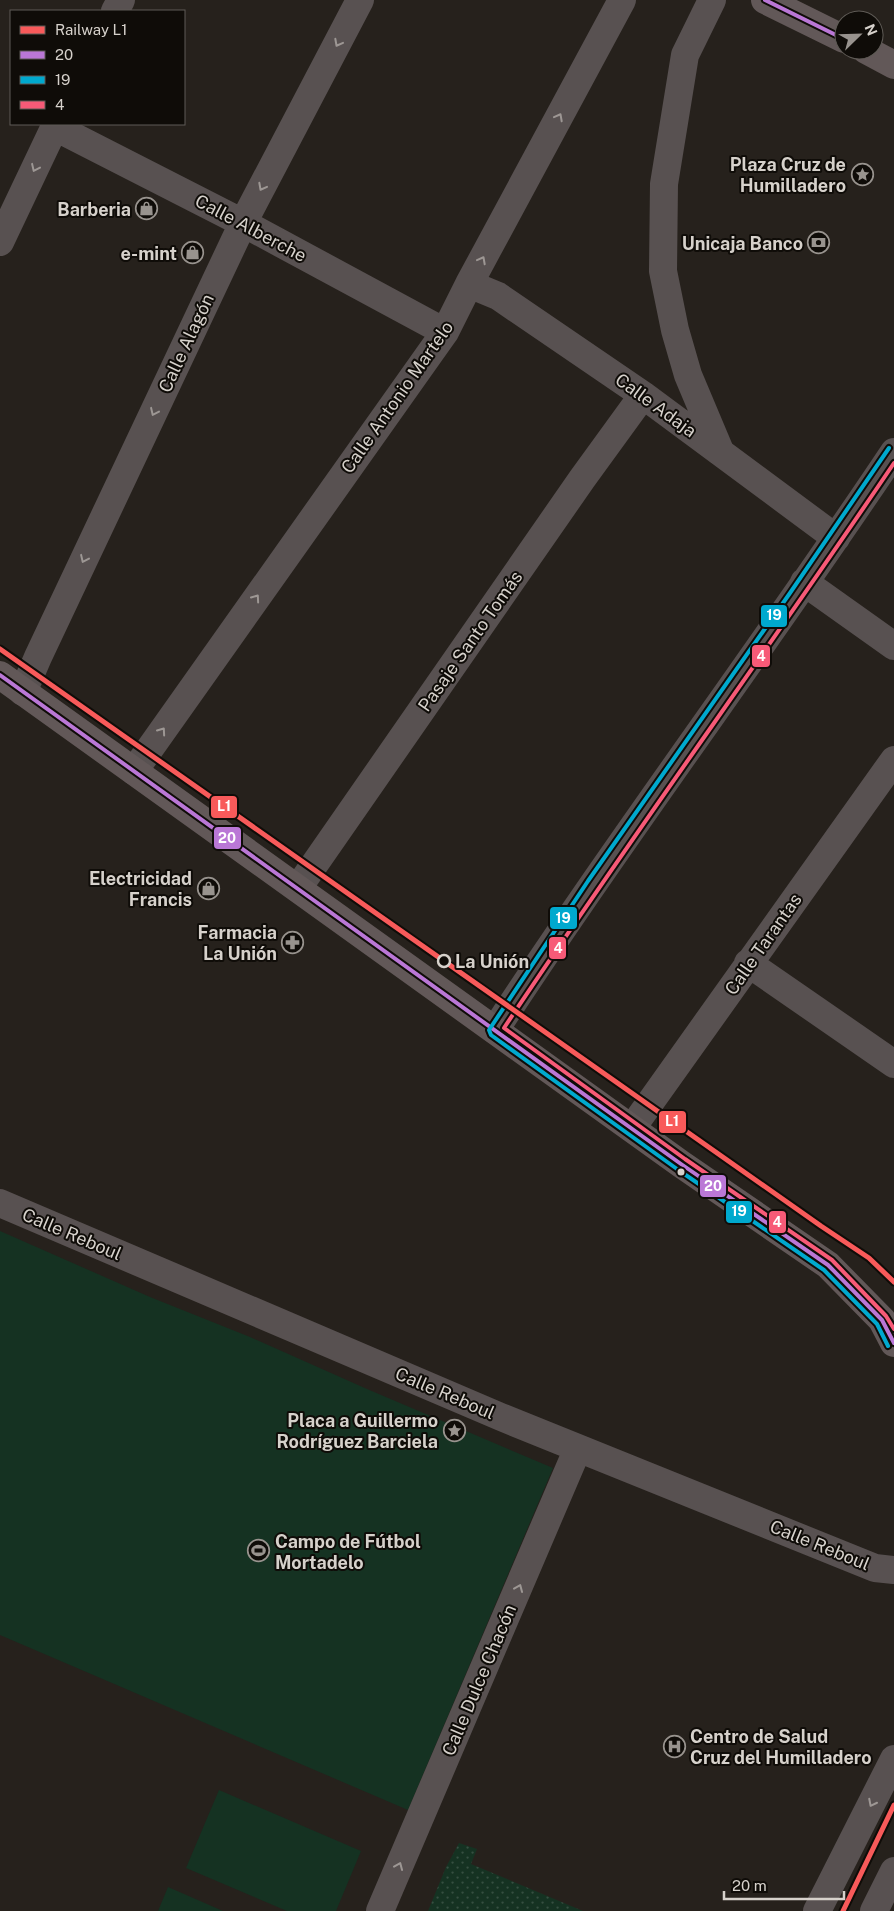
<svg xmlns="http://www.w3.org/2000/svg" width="894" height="1911" font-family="'Public Sans',sans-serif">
  <defs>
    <pattern id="park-dots" width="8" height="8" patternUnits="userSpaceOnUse" patternTransform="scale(1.25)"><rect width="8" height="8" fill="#153222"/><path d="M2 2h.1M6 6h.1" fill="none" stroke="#364f41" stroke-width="1.8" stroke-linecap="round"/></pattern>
  </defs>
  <rect width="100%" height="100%" fill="#26211c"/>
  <path fill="url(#park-dots)" d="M459,1843l18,6 -6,15 112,47h-155l18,-44z"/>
  <path fill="#153222" d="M0,1231l150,66 100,40 117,52 186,79 -145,342 -408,-175z
    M219,1790l142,61 -25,60h-49l-101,-43z
    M168,1887l55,24h-65z"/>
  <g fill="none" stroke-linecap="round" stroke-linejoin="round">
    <path stroke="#585151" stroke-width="28" d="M712,0l-27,55 -21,129 -1,87 12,59 13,45 32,76
      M115,11l6,-11
      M55,127l188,96 202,109
      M0,242l56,-118
      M469,284l29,12 145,99 193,143
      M804,582l90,64
      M23,692l15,-35 205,-434 117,-223
      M134,771l311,-439 24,-48 153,-284
      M298,888l284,-409 61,-84
      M748,963l146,101
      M495,1030c128,-196 269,-383 399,-578
      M632,1128l262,-368
      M0,1203l501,214 374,151 19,2
      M380,1911l198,-463
      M817,1911l77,-152
      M874,1911l20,-40"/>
    <path stroke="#625858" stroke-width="28" d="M765,0l79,39
      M866,50l28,15
      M0,675l681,489 147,101 54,55 12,23"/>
    <defs>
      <path id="bus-1" d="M765,0l79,39
        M0,675l681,489 147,101 54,55 12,23"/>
      <path id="bus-2" d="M888,1346l-11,-22 -53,-54 -147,-101 -186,-134 -2,-5 99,-149 202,-288 99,-145"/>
      <path id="bus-3" d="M894,463c-128,190 -264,375 -390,565l181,131 147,101 54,56 8,13"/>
    </defs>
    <use href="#bus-1" stroke="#0f0c08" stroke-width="8"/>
    <use href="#bus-2" stroke="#0f0c08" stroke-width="8"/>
    <use href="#bus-3" stroke="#0f0c08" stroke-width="8"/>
    <use href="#bus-1" stroke="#ba77d6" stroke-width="4"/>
    <use href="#bus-2" stroke="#00a9ce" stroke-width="4"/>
    <use href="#bus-3" stroke="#f75a77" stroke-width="4"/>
    <defs>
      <path id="rail-1" d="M0,649l821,577 48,32 25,24
        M843,1911l51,-106"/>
    </defs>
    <use href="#rail-1" stroke="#0f0c08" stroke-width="9"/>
    <use href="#rail-1" stroke="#f85a5a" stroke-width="5"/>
  </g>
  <defs><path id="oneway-chevron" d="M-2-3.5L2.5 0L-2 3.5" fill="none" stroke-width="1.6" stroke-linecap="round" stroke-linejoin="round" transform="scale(1.25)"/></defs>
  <g stroke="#9d9794">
    <use href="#oneway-chevron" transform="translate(338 43) rotate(118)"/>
    <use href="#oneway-chevron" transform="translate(559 117) rotate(-62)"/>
    <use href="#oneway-chevron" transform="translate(35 168) rotate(115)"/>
    <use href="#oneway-chevron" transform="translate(262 187) rotate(118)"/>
    <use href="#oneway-chevron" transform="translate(482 260) rotate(-62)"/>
    <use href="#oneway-chevron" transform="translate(154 412) rotate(115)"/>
    <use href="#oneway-chevron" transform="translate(84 559) rotate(115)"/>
    <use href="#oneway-chevron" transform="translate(256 598) rotate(-55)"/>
    <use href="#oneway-chevron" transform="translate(162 731) rotate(-55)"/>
    <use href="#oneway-chevron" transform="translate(519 1588) rotate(-67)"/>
    <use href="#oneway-chevron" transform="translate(872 1803) rotate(117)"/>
    <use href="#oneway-chevron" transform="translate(399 1866) rotate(-67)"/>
  </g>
  <defs>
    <symbol id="sight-ring" viewBox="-11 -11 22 22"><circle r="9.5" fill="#0f0c08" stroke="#98938e" stroke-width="1.5"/><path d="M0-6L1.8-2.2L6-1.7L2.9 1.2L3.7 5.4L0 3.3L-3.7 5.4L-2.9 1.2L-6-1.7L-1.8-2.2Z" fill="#98938e"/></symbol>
    <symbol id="shop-ring" viewBox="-11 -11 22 22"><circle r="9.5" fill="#0f0c08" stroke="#98938e" stroke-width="1.5"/><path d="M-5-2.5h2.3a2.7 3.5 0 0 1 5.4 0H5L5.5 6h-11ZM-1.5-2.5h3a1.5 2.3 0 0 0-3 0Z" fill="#98938e"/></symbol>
    <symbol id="bank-ring" viewBox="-11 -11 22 22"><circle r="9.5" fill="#0f0c08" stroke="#98938e" stroke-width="1.5"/><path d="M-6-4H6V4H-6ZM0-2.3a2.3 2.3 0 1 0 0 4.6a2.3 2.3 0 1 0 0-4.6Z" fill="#98938e"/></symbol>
    <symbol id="pharmacy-ring" viewBox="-11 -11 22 22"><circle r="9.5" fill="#0f0c08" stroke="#98938e" stroke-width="1.5"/><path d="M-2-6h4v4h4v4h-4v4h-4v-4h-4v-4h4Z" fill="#98938e"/></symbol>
    <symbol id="stadium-ring" viewBox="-11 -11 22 22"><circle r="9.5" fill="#0f0c08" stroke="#98938e" stroke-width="1.5"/><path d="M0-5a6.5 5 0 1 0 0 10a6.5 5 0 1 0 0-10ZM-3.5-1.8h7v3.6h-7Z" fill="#98938e"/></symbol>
    <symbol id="hospital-ring" viewBox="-11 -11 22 22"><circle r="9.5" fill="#0f0c08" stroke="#98938e" stroke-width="1.5"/><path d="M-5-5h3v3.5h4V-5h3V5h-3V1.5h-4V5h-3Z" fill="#98938e"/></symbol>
  </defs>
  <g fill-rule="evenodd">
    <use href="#sight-ring" x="850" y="162" width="25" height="25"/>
    <use href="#shop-ring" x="134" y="196" width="25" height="25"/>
    <use href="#bank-ring" x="806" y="230" width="25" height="25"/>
    <use href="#shop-ring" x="180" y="240" width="25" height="25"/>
    <use href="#shop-ring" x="196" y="876" width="25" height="25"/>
    <use href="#pharmacy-ring" x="280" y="930" width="25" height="25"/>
    <use href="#sight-ring" x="442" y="1418" width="25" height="25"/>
    <use href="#stadium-ring" x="246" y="1538" width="25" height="25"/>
    <use href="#hospital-ring" x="662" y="1734" width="25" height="25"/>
  </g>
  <circle fill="#0f0c08" stroke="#d6d1cb" stroke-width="2.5" cx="444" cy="961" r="6"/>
  <circle fill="#d6d1cb" stroke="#0f0c08" stroke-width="2" cx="681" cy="1172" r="4.5"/>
  <g text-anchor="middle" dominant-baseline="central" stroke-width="4" stroke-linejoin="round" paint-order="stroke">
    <g font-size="18" font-weight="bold" fill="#d6d1cb" stroke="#0f0c08" text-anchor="end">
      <text x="846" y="164">Plaza Cruz de<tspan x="846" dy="21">Humilladero</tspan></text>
      <text x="131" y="209">Barberia</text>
      <text x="803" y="243">Unicaja Banco</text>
      <text x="177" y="253">e-mint</text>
      <text x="192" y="878">Electricidad<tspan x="192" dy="21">Francis</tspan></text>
      <text x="277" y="932">Farmacia<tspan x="277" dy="21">La Unión</tspan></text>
      <text x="438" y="1420">Placa a Guillermo<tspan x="438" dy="21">Rodríguez Barciela</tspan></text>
      <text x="275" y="1541" text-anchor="start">Campo de Fútbol<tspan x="275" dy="21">Mortadelo</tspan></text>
      <text x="690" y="1736" text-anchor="start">Centro de Salud<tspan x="690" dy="21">Cruz del Humilladero</tspan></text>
    </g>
    <g font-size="18" fill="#d6d1cb" stroke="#0f0c08">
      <text transform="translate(251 228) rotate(28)">Calle Alberche</text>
      <text transform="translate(186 343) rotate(-65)">Calle Alagón</text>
      <text transform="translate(397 397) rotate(-55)">Calle Antonio Martelo</text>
      <text transform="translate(656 405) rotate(36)">Calle Adaja</text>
      <text transform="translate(470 641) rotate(-55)">Pasaje Santo Tomás</text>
      <text transform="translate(763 944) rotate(-55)">Calle Tarantas</text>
      <text transform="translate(72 1234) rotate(23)">Calle Reboul</text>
      <text transform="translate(445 1393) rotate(23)">Calle Reboul</text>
      <text transform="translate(820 1545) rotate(22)">Calle Reboul</text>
      <text transform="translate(479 1680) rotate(-67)">Calle Dulce Chacón</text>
    </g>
    <g font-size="18" font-weight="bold" fill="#d6d1cb" stroke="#0f0c08" text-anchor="start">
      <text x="455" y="961">La Unión</text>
    </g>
  </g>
  <g stroke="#0f0c08" stroke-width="2">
    <rect x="760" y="604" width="28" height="24" rx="5" fill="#00a9ce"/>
    <rect x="751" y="644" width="20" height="24" rx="5" fill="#f75a77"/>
    <rect x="210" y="795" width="28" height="24" rx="5" fill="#f85a5a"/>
    <rect x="213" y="826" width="29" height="24" rx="5" fill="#ba77d6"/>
    <rect x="549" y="906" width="29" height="24" rx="5" fill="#00a9ce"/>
    <rect x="548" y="936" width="19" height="24" rx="5" fill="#f75a77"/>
    <rect x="658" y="1110" width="29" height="24" rx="5" fill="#f85a5a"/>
    <rect x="699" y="1174" width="28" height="24" rx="5" fill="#ba77d6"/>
    <rect x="725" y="1200" width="28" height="24" rx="5" fill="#00a9ce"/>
    <rect x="768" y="1210" width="19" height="24" rx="5" fill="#f75a77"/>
  </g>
  <g font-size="14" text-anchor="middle" font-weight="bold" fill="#fff">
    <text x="774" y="620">19</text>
    <text x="761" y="661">4</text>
    <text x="224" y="811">L1</text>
    <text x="227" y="843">20</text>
    <text x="563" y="923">19</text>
    <text x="558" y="953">4</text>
    <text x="672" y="1126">L1</text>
    <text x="713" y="1191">20</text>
    <text x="739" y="1216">19</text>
    <text x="777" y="1227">4</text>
  </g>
  <rect x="10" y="10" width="175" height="115" fill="#0f0c08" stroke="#5f5b56"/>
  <rect x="20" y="26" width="25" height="8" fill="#f85a5a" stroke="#5f5b56"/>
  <text x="55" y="35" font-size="15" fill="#d6d1cb">Railway L1</text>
  <rect x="20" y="51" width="25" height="8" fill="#ba77d6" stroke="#5f5b56"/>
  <text x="55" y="60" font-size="15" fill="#d6d1cb">20</text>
  <rect x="20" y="76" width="25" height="8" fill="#00a9ce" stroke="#5f5b56"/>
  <text x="55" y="85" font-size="15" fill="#d6d1cb">19</text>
  <rect x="20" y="101" width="25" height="8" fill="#f75a77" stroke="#5f5b56"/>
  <text x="55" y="110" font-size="15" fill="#d6d1cb">4</text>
  <g transform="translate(859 35) rotate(67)"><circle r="24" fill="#0f0c08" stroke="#5f5b56"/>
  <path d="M0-4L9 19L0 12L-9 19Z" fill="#98938e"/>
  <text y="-8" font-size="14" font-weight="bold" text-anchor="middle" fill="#d6d1cb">N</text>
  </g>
  <path d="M724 1891v8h120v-8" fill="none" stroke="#d6d1cb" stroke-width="2.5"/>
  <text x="732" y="1891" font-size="15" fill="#d6d1cb" stroke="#0f0c08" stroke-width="4" paint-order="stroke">20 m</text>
</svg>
